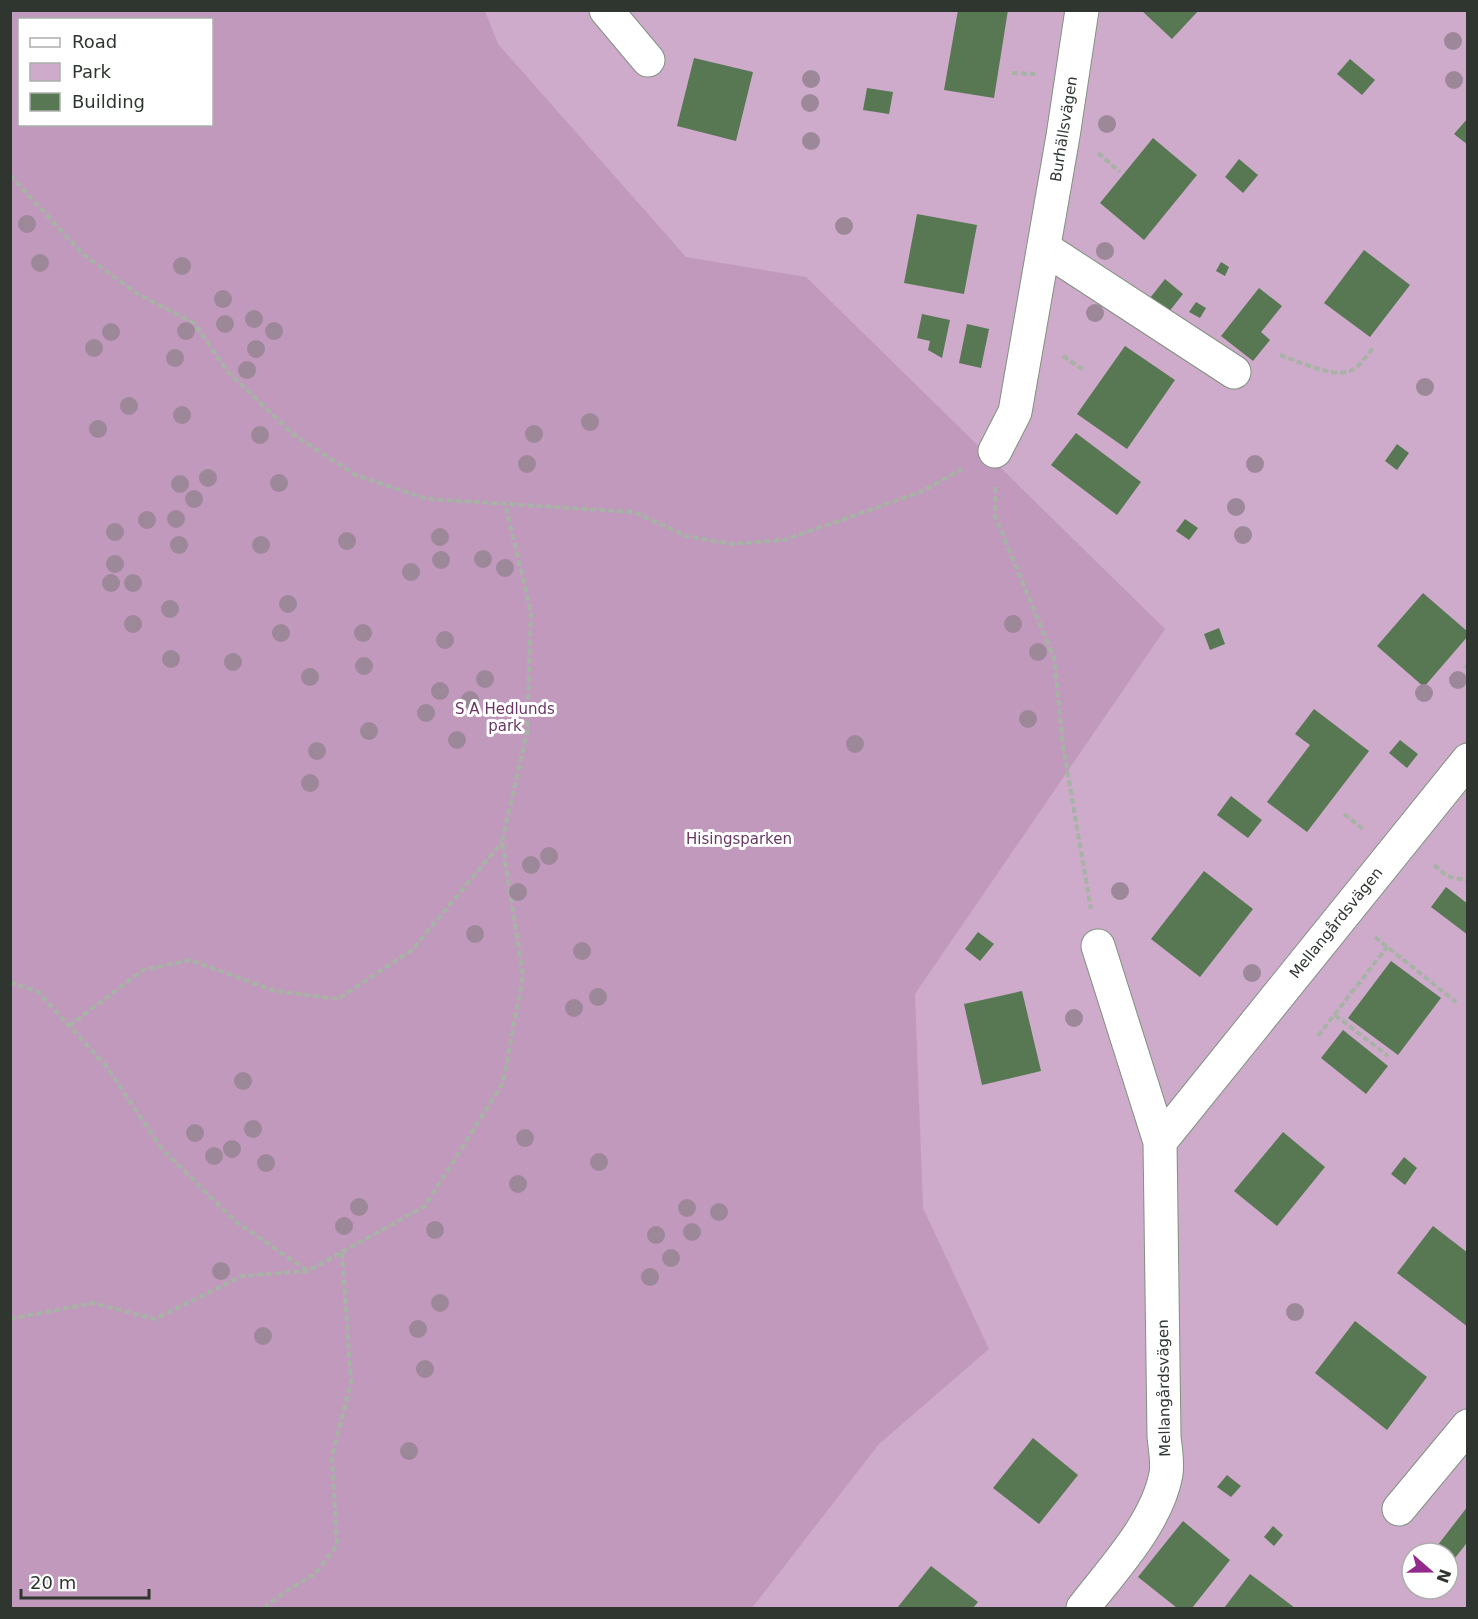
<svg xmlns="http://www.w3.org/2000/svg" width="1478" height="1619" font-family="'DejaVu Sans',sans-serif">
  <rect width="100%" height="100%" fill="#dcecda"/>
  <path fill="#ceabca" fill-rule="evenodd" d="M11,11h1456v1597h-1456zM20,20h192v104h-192zM1412,1553h36v36h-36z"/>
  <path fill="#c199bd" fill-rule="evenodd" d="M11,11h474l13,33 188,213 120,20 359,352 -250,365 8,214 66,141 -110,95 -127,164h-741zM20,20h192v104h-192z"/>
  <path fill="#577853" d="M958,10h50l-14,88 -50,-8z
    M1141,10h58l-27,29z
    M694,58l59,14 -17,69 -59,-15z
    M1350,59l25,21 -13,15 -25,-21z
    M867,88l26,4 -4,22 -26,-4z
    M1468,118v27l-14,-11z
    M1153,138l44,37 -53,65 -44,-37z
    M1239,159l19,16 -15,18 -18,-16z
    M917,214l60,11 -13,69 -60,-11z
    M1364,250l46,35 -40,52 -46,-34z
    M1221,262l8,5 -4,9 -9,-5z
    M1165,279l18,15 -15,19 -18,-15z
    M1259,288l23,18 -21,26 9,8 -17,21 -32,-25z
    M1196,302l10,6 -6,10 -11,-6z
    M922,314l28,6 -8,38 -14,-8 2,-9 -13,-3z
    M967,324l22,5 -8,39 -22,-5z
    M1125,346l50,34 -48,69 -50,-35z
    M1076,433l65,49 -24,33 -66,-50z
    M1397,444l12,9 -12,17 -12,-9z
    M1185,519l13,9 -9,12 -13,-9z
    M1423,593l45,39v4l-44,51 -47,-41z
    M1219,628l6,16 -15,6 -6,-16z
    M1314,709l55,42 -62,81 -40,-30 43,-57 -15,-11z
    M1400,740l18,14 -11,14 -18,-15z
    M1231,796l31,24 -14,18 -31,-23z
    M1204,871l49,38 -53,68 -49,-38z
    M1446,887l22,17v31l-37,-28z
    M978,932l16,12 -14,17 -15,-12z
    M1391,961l50,37 -43,57 -50,-37z
    M1022,991l19,80 -59,14 -18,-81z
    M1343,1030l45,36 -22,28 -45,-36z
    M1283,1132l42,35 -48,59 -43,-35z
    M1404,1157l13,11 -12,17 -14,-11z
    M1433,1226l35,27v74l-71,-54z
    M1355,1321l72,56 -40,53 -72,-57z
    M1033,1438l45,37 -39,49 -46,-36z
    M1227,1475l14,11 -10,11 -14,-10z
    M1468,1506v39l-2,-1 -15,19 -3,-2v-8h-11l-3,-3z
    M1183,1521l47,39 -38,48h-15l-39,-31z
    M1273,1526l10,9 -9,11 -10,-9z
    M931,1566l47,36 -5,6h-76z
    M1250,1574l45,34h-71z"/>
  <g fill="none" stroke-linecap="round" stroke-linejoin="round">
    <defs>
      <path id="street" d="M606,10l42,50
        M1044,248l190,124
        M995,451l20,-39 48,-276 19,-126
        M1098,946l62,196
        M1399,1509l69,-83
        M1083,1608c30,-39 74,-85 83,-134 2,-12 -1,-26 -2,-38l-4,-294 308,-382"/>
    </defs>
    <use href="#street" stroke="#829180" stroke-width="35"/>
    <path stroke="#a6b3a5" stroke-width="4" stroke-dasharray="6 3" stroke-linecap="butt" d="M1012,73l23,1
      M1098,153l22,19
      M10,175l73,79 53,39 58,30 33,48 67,64 62,40 71,24 207,13 52,24 45,8 53,-4 137,-48 41,-23
      M1280,355c18,6 52,23 70,16 10,-4 17,-16 24,-24
      M1063,356l22,15
      M995,487v29l59,142 9,88 28,163
      M1464,666l4,2
      M1344,814l20,16
      M1434,865l13,11 21,5
      M1375,937l81,65
      M10,982l28,10 69,75 54,81 74,73 73,50
      M1335,1015l53,41
      M69,1026l74,-56 47,-10 85,31 63,8 74,-49 90,-108
      M1318,1036l69,-89
      M10,1319l83,-16 62,16 87,-43 66,-5 117,-65 78,-123 20,-108 -21,-134 25,-108 4,-121 -26,-108
      M264,1608l22,-17 29,-17 22,-29 -5,-88 19,-75 -9,-129"/>
    <use href="#street" stroke="#fff" stroke-width="33"/>
  </g>
  <g fill="#9d889a">
    <circle cx="1453" cy="41" r="9"/>
    <circle cx="811" cy="79" r="9"/>
    <circle cx="1454" cy="80" r="9"/>
    <circle cx="810" cy="103" r="9"/>
    <circle cx="1107" cy="124" r="9"/>
    <circle cx="811" cy="141" r="9"/>
    <circle cx="27" cy="224" r="9"/>
    <circle cx="844" cy="226" r="9"/>
    <circle cx="1105" cy="251" r="9"/>
    <circle cx="40" cy="263" r="9"/>
    <circle cx="182" cy="266" r="9"/>
    <circle cx="223" cy="299" r="9"/>
    <circle cx="1095" cy="313" r="9"/>
    <circle cx="254" cy="319" r="9"/>
    <circle cx="225" cy="324" r="9"/>
    <circle cx="186" cy="331" r="9"/>
    <circle cx="274" cy="331" r="9"/>
    <circle cx="111" cy="332" r="9"/>
    <circle cx="94" cy="348" r="9"/>
    <circle cx="256" cy="349" r="9"/>
    <circle cx="175" cy="358" r="9"/>
    <circle cx="247" cy="370" r="9"/>
    <circle cx="1425" cy="387" r="9"/>
    <circle cx="129" cy="406" r="9"/>
    <circle cx="182" cy="415" r="9"/>
    <circle cx="590" cy="422" r="9"/>
    <circle cx="98" cy="429" r="9"/>
    <circle cx="534" cy="434" r="9"/>
    <circle cx="260" cy="435" r="9"/>
    <circle cx="527" cy="464" r="9"/>
    <circle cx="1255" cy="464" r="9"/>
    <circle cx="208" cy="478" r="9"/>
    <circle cx="279" cy="483" r="9"/>
    <circle cx="180" cy="484" r="9"/>
    <circle cx="194" cy="499" r="9"/>
    <circle cx="1236" cy="507" r="9"/>
    <circle cx="176" cy="519" r="9"/>
    <circle cx="147" cy="520" r="9"/>
    <circle cx="115" cy="532" r="9"/>
    <circle cx="1243" cy="535" r="9"/>
    <circle cx="440" cy="537" r="9"/>
    <circle cx="347" cy="541" r="9"/>
    <circle cx="179" cy="545" r="9"/>
    <circle cx="261" cy="545" r="9"/>
    <circle cx="483" cy="559" r="9"/>
    <circle cx="441" cy="560" r="9"/>
    <circle cx="115" cy="564" r="9"/>
    <circle cx="505" cy="568" r="9"/>
    <circle cx="411" cy="572" r="9"/>
    <circle cx="111" cy="583" r="9"/>
    <circle cx="133" cy="583" r="9"/>
    <circle cx="288" cy="604" r="9"/>
    <circle cx="170" cy="609" r="9"/>
    <circle cx="133" cy="624" r="9"/>
    <circle cx="1013" cy="624" r="9"/>
    <circle cx="281" cy="633" r="9"/>
    <circle cx="363" cy="633" r="9"/>
    <circle cx="445" cy="640" r="9"/>
    <circle cx="1038" cy="652" r="9"/>
    <circle cx="171" cy="659" r="9"/>
    <circle cx="233" cy="662" r="9"/>
    <circle cx="364" cy="666" r="9"/>
    <circle cx="310" cy="677" r="9"/>
    <circle cx="485" cy="679" r="9"/>
    <circle cx="1458" cy="680" r="9"/>
    <circle cx="440" cy="691" r="9"/>
    <circle cx="1424" cy="693" r="9"/>
    <circle cx="470" cy="700" r="9"/>
    <circle cx="426" cy="713" r="9"/>
    <circle cx="1028" cy="719" r="9"/>
    <circle cx="369" cy="731" r="9"/>
    <circle cx="457" cy="740" r="9"/>
    <circle cx="855" cy="744" r="9"/>
    <circle cx="317" cy="751" r="9"/>
    <circle cx="310" cy="783" r="9"/>
    <circle cx="549" cy="856" r="9"/>
    <circle cx="531" cy="865" r="9"/>
    <circle cx="1120" cy="891" r="9"/>
    <circle cx="518" cy="892" r="9"/>
    <circle cx="475" cy="934" r="9"/>
    <circle cx="582" cy="951" r="9"/>
    <circle cx="1252" cy="973" r="9"/>
    <circle cx="598" cy="997" r="9"/>
    <circle cx="574" cy="1008" r="9"/>
    <circle cx="1074" cy="1018" r="9"/>
    <circle cx="243" cy="1081" r="9"/>
    <circle cx="253" cy="1129" r="9"/>
    <circle cx="195" cy="1133" r="9"/>
    <circle cx="525" cy="1138" r="9"/>
    <circle cx="232" cy="1149" r="9"/>
    <circle cx="214" cy="1156" r="9"/>
    <circle cx="599" cy="1162" r="9"/>
    <circle cx="266" cy="1163" r="9"/>
    <circle cx="518" cy="1184" r="9"/>
    <circle cx="359" cy="1207" r="9"/>
    <circle cx="687" cy="1208" r="9"/>
    <circle cx="719" cy="1212" r="9"/>
    <circle cx="344" cy="1226" r="9"/>
    <circle cx="435" cy="1230" r="9"/>
    <circle cx="692" cy="1232" r="9"/>
    <circle cx="656" cy="1235" r="9"/>
    <circle cx="671" cy="1258" r="9"/>
    <circle cx="221" cy="1271" r="9"/>
    <circle cx="650" cy="1277" r="9"/>
    <circle cx="440" cy="1303" r="9"/>
    <circle cx="1295" cy="1312" r="9"/>
    <circle cx="418" cy="1329" r="9"/>
    <circle cx="263" cy="1336" r="9"/>
    <circle cx="425" cy="1369" r="9"/>
    <circle cx="409" cy="1451" r="9"/>
  </g>
  <g text-anchor="middle" dominant-baseline="central" stroke-width="6" stroke-linejoin="round" paint-order="stroke">
    <g font-size="15" fill="#2f362f" stroke="#fff">
      <text transform="translate(1064 129) rotate(-81)">Burhällsvägen</text>
      <text transform="translate(1336 923) rotate(-51)">Mellangårdsvägen</text>
      <text transform="translate(1164 1388) rotate(-91)">Mellangårdsvägen</text>
    </g>
    <g font-size="15" fill="#693766" stroke="#fff">
      <text x="505" y="709">S A Hedlunds<tspan x="505" dy="17">park</tspan></text>
      <text x="739" y="839">Hisingsparken</text>
    </g>
  </g>
  <rect width="1478" height="1619" fill="none" stroke="#2f362f" stroke-width="24"/>
  <rect x="18" y="18" width="195" height="108" fill="#ffffff" stroke="#acafac" stroke-width="1.5"/>
  <rect x="30" y="38" width="30" height="9" fill="#ffffff" stroke="#acafac" stroke-width="1.5"/>
  <text x="72" y="48" font-size="18" fill="#2f362f">Road</text>
  <rect x="30" y="63" width="30" height="18" fill="#ceabca" stroke="#acafac" stroke-width="1.5"/>
  <text x="72" y="78" font-size="18" fill="#2f362f">Park</text>
  <rect x="30" y="93" width="30" height="18" fill="#577853" stroke="#acafac" stroke-width="1.5"/>
  <text x="72" y="108" font-size="18" fill="#2f362f">Building</text>
  <g transform="translate(1430 1571) rotate(110)"><circle r="28" fill="#ffffff" stroke="#acafac" stroke-width="1.5"/>
  <path d="M0-4.5L10 22L0 15L-10 22Z" fill="#932b8f"/>
  <text y="-9" font-size="16" font-weight="bold" text-anchor="middle" fill="#2f362f">N</text>
  </g>
  <path d="M21 1589v9h128v-9" fill="none" stroke="#2f362f" stroke-width="3"/>
  <text x="30" y="1589" font-size="18" fill="#2f362f" stroke="#ffffff" stroke-width="4.5" paint-order="stroke">20 m</text>
</svg>
